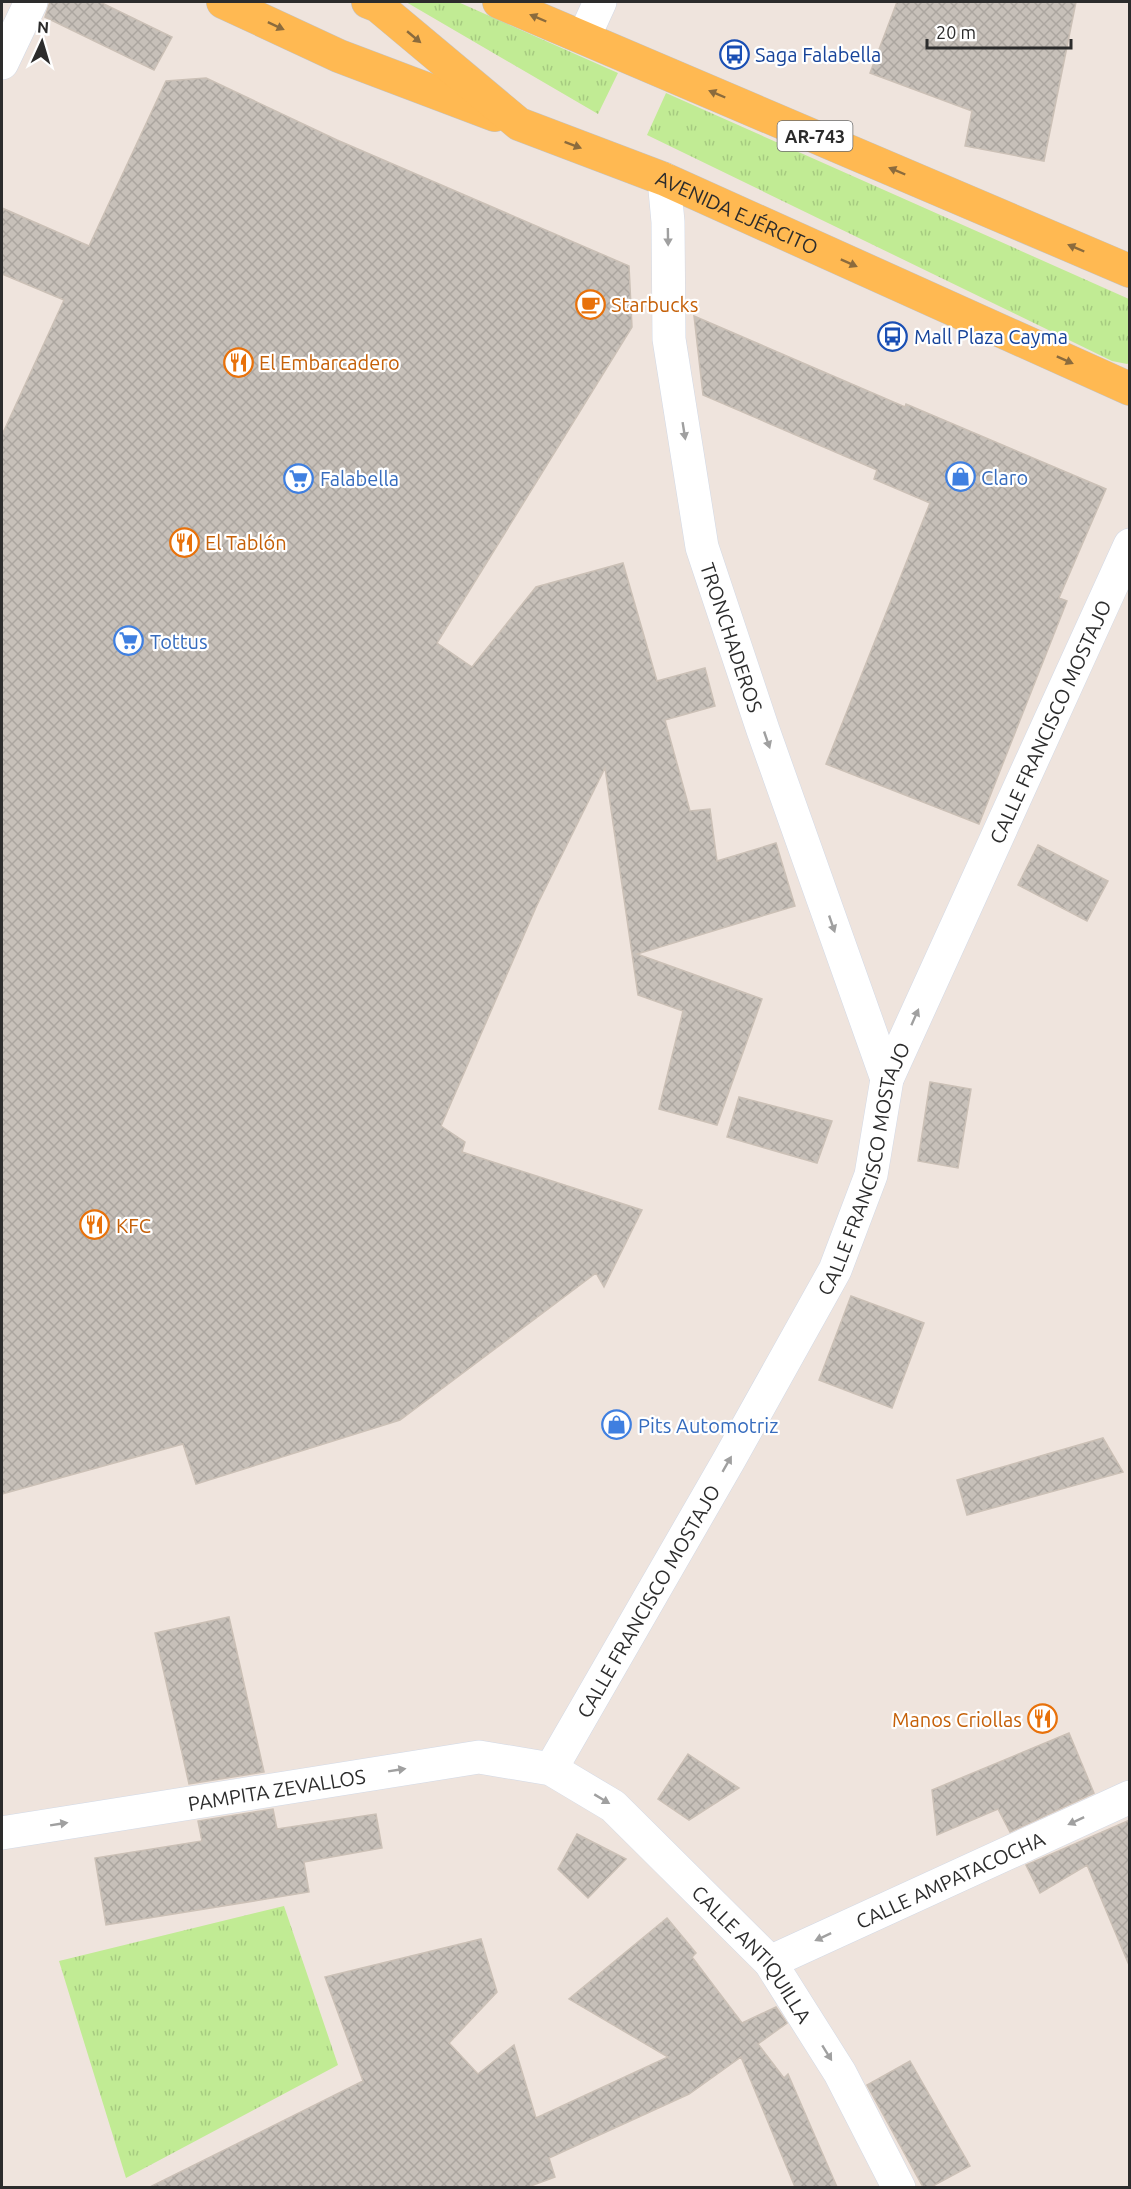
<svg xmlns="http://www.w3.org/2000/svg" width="1131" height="2189" font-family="Ubuntu,sans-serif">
  <defs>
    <pattern id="grass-tufts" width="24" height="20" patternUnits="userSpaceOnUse" patternTransform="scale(1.5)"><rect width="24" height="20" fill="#c1eb94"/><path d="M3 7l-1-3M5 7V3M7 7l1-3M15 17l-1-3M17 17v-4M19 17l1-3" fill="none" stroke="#a6ca80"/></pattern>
    <pattern id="building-cross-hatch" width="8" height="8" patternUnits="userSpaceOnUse" patternTransform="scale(1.5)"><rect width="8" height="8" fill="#c7c0b9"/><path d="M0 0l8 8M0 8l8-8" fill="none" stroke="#aba59f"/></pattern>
  </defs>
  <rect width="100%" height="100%" fill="#efe4dd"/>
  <path fill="url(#grass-tufts)" d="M406,2h52l160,71 -20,41z
    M666,93l463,206v64l-2,1 -15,-3 -465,-226z
    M284,1906l54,159 -212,113 -67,-217z"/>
  <path fill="url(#building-cross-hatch)" stroke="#cbc0b6" stroke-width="1.5" d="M50,2h50l72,35 -18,33 -109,-53z
    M897,2h179l-32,159 -79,-15 7,-35 -102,-38z
    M206,78l131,62 292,126 3,61 -195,316 35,24 64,-80 87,-24 34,118 48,-13 10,38 -50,14 25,91 20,-2 7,52 59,-18 19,63 -158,48 125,45 -45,126 -58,-16 24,-98 -45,-16 -33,-227 -68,137 -96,221 24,16 -3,10 180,58 -38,77 -8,-14 -196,147 -204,64 -13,-40 -181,50v-1059l62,-135 -62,-26v-66l87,38 77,-165z
    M694,316l211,91 1,-3 200,85 -47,109 8,3 -88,223 -153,-60 104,-261 -56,-24 3,-9 -174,-75z
    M1038,845l70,36 -21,40 -69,-36z
    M930,1082l41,7 -13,79 -40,-7z
    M739,1097l93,24 -15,42 -90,-26z
    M851,1296l73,27 -32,85 -73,-28z
    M1103,1438l20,34 -156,43 -10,-35z
    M229,1617l35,155 -75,12 -34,-151z
    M1069,1733l25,60 -84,39 -12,-23 -61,26 -5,-45z
    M688,1754l51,34 -50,32 -31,-21z
    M273,1809l4,20 99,-15 6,34 -78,14 5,30 -203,33 -11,-67 107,-17 -4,-20z
    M1130,1820v145h-1l-42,-100 -47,28 -14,-28z
    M577,1834l49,25 -38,39 -30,-29z
    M667,1918l29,35 -4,4 50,66 34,-16 11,16 -29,21 26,34 4,-4 49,113h-42l-54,-130 -52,37 -140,64 6,19 -27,10h-378l213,-106 -38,-104 156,-38 16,53 -48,51 29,31 36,-29 22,73 132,-61 -99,-58z
    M910,2061l60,105 -39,21h-8l-56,-102z"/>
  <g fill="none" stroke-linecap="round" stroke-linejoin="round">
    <defs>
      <g id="street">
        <path d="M584,37l16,-35"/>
        <path d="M2,63l29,-61"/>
        <path id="s1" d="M664,179l4,43 1,117 33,208 61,183 124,349"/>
        <path id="s2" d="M551,1769l178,-309 106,-190 36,-95 16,-96 243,-534"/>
        <path id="s3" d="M770,1962l360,-165"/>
      </g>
      <g id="secondary">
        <path id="s4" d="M2,1833l477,-76 72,12 62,37 157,156 70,111 59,115"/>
      </g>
      <g id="primary">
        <path d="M223,2l116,54 156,59"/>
        <path id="s5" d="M368,2l10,4 141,118 145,55 466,210"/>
        <path d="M499,2l631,269"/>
      </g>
    </defs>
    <use href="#street" stroke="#d2d9e6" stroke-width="34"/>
    <use href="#secondary" stroke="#d2d9e6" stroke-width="34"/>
    <use href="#primary" stroke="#c4c4c4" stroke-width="34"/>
    <use href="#street" stroke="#fff" stroke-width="33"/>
    <use href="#secondary" stroke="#fff" stroke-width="33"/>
    <use href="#primary" stroke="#ffb952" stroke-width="33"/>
  </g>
  <defs><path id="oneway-solid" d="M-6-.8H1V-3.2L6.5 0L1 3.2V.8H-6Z" transform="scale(1.5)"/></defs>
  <g fill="#8b6b3d">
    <use href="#oneway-solid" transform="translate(538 18) rotate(-157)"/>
    <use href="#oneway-solid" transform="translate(276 26) rotate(25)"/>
    <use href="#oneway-solid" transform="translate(414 37) rotate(40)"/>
    <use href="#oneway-solid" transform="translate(717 94) rotate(-157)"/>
    <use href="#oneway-solid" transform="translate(573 145) rotate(21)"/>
    <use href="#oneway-solid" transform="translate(897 171) rotate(-157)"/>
    <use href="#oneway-solid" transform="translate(1076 248) rotate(-157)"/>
    <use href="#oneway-solid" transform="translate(849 263) rotate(24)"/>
    <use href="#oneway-solid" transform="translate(1065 360) rotate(24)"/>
  </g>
  <g fill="#a0a0a0">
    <use href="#oneway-solid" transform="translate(668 237) rotate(89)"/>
    <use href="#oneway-solid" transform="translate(684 431) rotate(81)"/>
    <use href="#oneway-solid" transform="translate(767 740) rotate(71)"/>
    <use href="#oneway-solid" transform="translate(832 924) rotate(71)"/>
    <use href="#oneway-solid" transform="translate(915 1017) rotate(-66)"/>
    <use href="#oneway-solid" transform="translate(727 1464) rotate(-60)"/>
    <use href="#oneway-solid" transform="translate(397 1770) rotate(-9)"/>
    <use href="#oneway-solid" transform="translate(602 1799) rotate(31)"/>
    <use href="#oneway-solid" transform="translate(1076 1821) rotate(155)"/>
    <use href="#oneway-solid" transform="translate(59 1824) rotate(-9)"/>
    <use href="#oneway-solid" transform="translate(823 1937) rotate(155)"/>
    <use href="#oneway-solid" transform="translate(827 2053) rotate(58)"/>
  </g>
  <defs>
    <symbol id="bus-ring" viewBox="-11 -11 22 22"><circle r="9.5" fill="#fff" stroke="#1a4fb4" stroke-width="1.5"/><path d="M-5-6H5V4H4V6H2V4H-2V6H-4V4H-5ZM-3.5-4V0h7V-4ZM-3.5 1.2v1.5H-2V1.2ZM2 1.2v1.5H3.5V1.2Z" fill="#1a4fb4"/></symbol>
    <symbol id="cafe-ring" viewBox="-11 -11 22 22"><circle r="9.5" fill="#fff" stroke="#e8710a" stroke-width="1.5"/><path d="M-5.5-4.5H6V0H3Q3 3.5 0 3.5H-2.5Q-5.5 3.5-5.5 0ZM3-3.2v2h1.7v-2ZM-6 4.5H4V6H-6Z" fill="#e8710a"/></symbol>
    <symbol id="restaurant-ring" viewBox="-11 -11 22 22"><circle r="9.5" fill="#fff" stroke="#e8710a" stroke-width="1.5"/><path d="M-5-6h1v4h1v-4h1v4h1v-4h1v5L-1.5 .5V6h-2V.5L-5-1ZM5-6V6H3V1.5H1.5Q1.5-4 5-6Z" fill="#e8710a"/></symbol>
    <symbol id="shop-ring" viewBox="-11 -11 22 22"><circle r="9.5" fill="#fff" stroke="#3f7fe0" stroke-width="1.5"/><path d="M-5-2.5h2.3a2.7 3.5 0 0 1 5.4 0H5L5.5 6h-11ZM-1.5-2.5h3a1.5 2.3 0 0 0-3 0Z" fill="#3f7fe0"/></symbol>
    <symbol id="supermarket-ring" viewBox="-11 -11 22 22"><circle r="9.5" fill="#fff" stroke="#3f7fe0" stroke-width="1.5"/><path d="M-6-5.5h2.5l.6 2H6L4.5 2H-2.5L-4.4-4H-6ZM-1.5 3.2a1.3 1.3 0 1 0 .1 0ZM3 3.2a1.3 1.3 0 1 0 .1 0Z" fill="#3f7fe0"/></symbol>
  </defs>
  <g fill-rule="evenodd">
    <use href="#bus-ring" x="718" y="38" width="33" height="33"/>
    <use href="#cafe-ring" x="574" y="288" width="33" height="33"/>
    <use href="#bus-ring" x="876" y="320" width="33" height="33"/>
    <use href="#restaurant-ring" x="222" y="346" width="33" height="33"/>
    <use href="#shop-ring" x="944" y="460" width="33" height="33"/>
    <use href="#supermarket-ring" x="282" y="462" width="33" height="33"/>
    <use href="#restaurant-ring" x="168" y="526" width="33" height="33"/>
    <use href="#supermarket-ring" x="112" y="624" width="33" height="33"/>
    <use href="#restaurant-ring" x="78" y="1208" width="33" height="33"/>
    <use href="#shop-ring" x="600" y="1408" width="33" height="33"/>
    <use href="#restaurant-ring" x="1026" y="1702" width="33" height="33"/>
  </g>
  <g text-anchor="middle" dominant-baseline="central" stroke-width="4.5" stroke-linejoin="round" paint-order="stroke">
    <rect fill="#fff" stroke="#6b6b6b" stroke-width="1.5" x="777.5" y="121" width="75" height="30" rx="4.5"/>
    <g font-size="18" font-weight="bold" fill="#2c2c2c">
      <text x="815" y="136">AR-743</text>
    </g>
    <g font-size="20" fill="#164399" stroke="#fff" text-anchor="start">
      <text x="755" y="54">Saga Falabella</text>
      <text x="914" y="336">Mall Plaza Cayma</text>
    </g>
    <g font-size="20" fill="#2c2c2c" stroke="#fff">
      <text stroke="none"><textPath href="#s5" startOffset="430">AVENIDA EJÉRCITO</textPath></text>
      <text stroke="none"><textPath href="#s1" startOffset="466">TRONCHADEROS</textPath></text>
      <text stroke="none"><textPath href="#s2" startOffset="1166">CALLE FRANCISCO MOSTAJO</textPath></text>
      <text stroke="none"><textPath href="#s2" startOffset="680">CALLE FRANCISCO MOSTAJO</textPath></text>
      <text stroke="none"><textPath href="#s2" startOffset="194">CALLE FRANCISCO MOSTAJO</textPath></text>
      <text stroke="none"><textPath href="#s4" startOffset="278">PAMPITA ZEVALLOS</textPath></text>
      <text stroke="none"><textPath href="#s3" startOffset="198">CALLE AMPATACOCHA</textPath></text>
      <text stroke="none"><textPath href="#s4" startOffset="832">CALLE ANTIQUILLA</textPath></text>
    </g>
    <g font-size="20" fill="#c56008" stroke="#fff" text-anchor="start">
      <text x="611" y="304">Starbucks</text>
      <text x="259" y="362">El Embarcadero</text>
      <text x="205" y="542">El Tablón</text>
      <text x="116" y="1225">KFC</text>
      <text x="1022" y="1719" text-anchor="end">Manos Criollas</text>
    </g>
    <g font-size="20" fill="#366cbe" stroke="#fff" text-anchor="start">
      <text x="981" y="477">Claro</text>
      <text x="320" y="478">Falabella</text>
      <text x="150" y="641">Tottus</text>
      <text x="638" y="1425">Pits Automotriz</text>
    </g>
  </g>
  <rect width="1131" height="2189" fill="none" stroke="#2c2c2c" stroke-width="6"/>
  <g transform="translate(42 42) rotate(4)" stroke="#ffffff" stroke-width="4.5" paint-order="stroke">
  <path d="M0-4.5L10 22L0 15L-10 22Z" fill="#2c2c2c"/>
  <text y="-9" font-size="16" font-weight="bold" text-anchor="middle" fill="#2c2c2c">N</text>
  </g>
  <path d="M927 39v9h144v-9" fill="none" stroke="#2c2c2c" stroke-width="3"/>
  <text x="936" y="39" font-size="18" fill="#2c2c2c" stroke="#ffffff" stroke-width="4.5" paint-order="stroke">20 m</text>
</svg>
